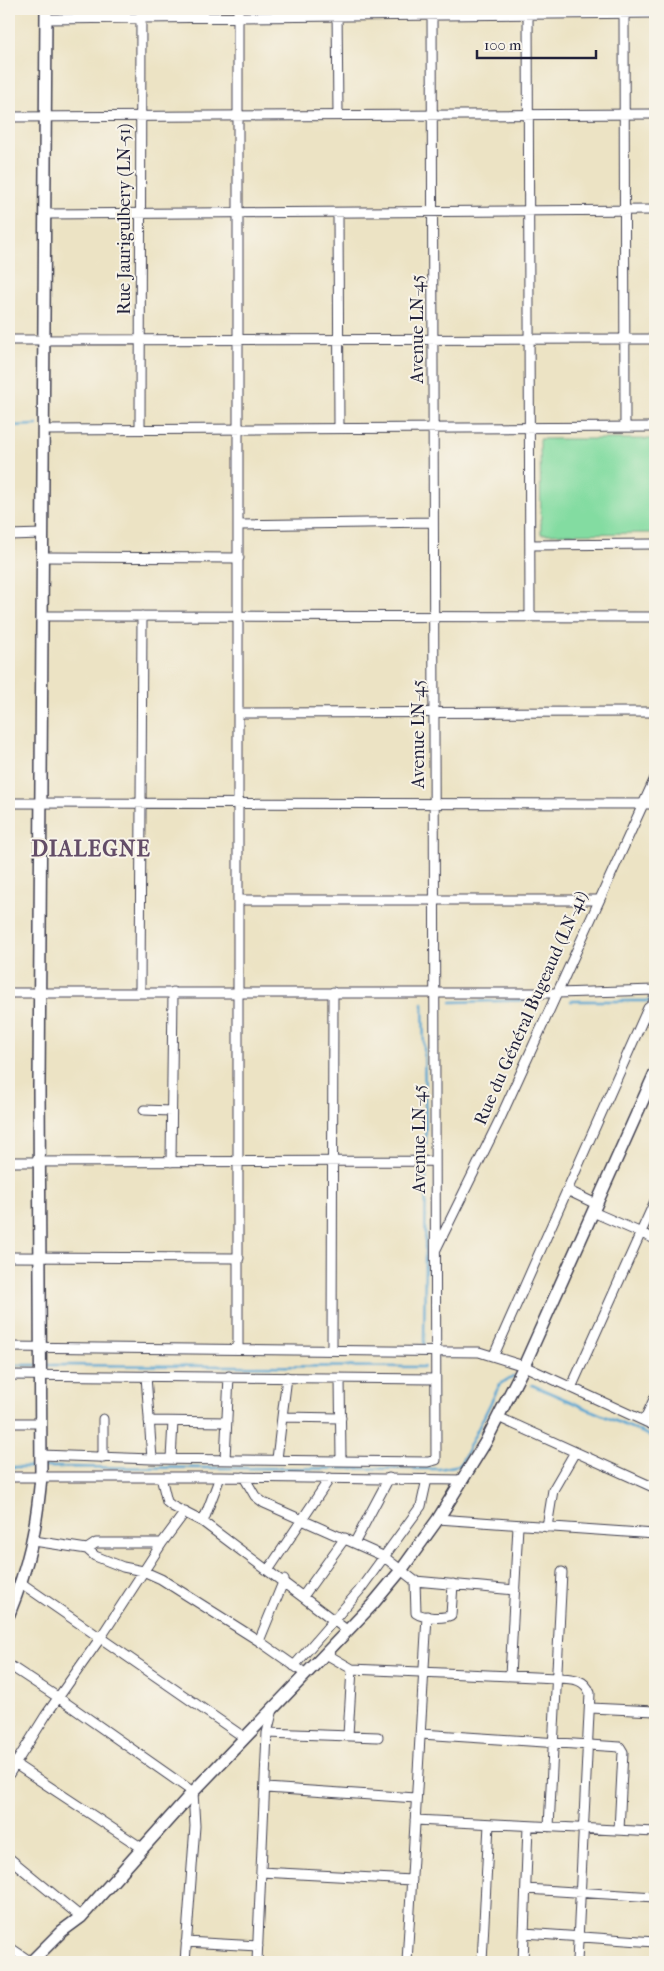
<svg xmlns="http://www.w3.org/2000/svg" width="664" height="1971" font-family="'IM FELL French Canon',serif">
  <rect width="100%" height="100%" fill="#f7f3e8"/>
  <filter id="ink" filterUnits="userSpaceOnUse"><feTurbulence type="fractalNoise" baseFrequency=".02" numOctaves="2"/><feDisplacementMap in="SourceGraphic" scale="10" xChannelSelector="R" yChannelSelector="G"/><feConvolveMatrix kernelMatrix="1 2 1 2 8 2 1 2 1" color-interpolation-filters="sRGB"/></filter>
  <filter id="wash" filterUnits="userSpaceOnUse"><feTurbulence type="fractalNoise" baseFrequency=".0096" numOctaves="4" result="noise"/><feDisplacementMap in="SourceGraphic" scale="20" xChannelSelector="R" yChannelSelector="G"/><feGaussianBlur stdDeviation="1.12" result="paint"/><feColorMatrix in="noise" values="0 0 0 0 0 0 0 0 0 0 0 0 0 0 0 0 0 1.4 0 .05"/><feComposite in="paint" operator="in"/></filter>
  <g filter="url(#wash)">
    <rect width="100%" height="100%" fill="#ece3c4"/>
    <path fill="#83dca1" stroke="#527f6e" d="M540,439h115v94l-114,1z"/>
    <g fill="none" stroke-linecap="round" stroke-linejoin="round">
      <path stroke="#5aa6d2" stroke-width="2.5" d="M9,426l28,-1
        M571,1001h80
        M451,1002l90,-2
        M423,1003l3,141
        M424,1345l2,-177
        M9,1365h27
        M49,1365l375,2
        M532,1385l123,53
        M9,1467h29
        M44,1467l395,2 21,-4 40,-81 13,-8"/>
    </g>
  </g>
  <g filter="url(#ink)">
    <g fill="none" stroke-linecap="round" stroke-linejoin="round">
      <defs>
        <path id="minor" d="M238,9v1340
          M337,9l1,106
          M528,9l2,608
          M624,10l1,417
          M46,19l609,-6
          M9,117l646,-3
          M46,214l609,-4
          M338,214l1,214
          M9,340l646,-1
          M140,429l1,-420
          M43,430l612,-3
          M239,525l194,-3
          M9,535l33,-1
          M530,545l125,-1
          M42,557l197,1
          M42,616l613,1
          M239,713l416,-1
          M9,803l646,1
          M239,900h359
          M140,992l2,-376
          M9,993h548l98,-3
          M655,994l-2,10 -5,4 7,4
          M144,1110l27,1
          M9,1162l426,-1
          M171,1162l2,-170
          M567,1190l29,14
          M593,1212l62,27
          M436,1249l63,-128 156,-343
          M9,1257l230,1
          M9,1347l470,5 45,14 131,60
          M332,1350l1,-358
          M494,1355l154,-347
          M9,1375l426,4
          M146,1376l6,83
          M340,1378l1,82
          M571,1388l84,-187
          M282,1417l5,-40
          M498,1417l157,71
          M103,1419v39
          M149,1421l78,1
          M644,1421l11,-24
          M9,1423h31
          M41,1455l111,4 276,3 8,-2 -4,-1451
          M171,1459l2,-37
          M225,1459l4,-83
          M277,1459l5,-42 59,1
          M9,1477h211l243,3
          M161,1477l6,25 5,4 31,16 145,109
          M244,1477l11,19 9,7 119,53 32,25 100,9
          M438,1519l217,15
          M203,1522l17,-45
          M547,1527l6,-37 22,-38
          M34,1541l53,8 8,7 28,11 20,4 18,8 98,62 47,33
          M355,1542l34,-64
          M87,1549l9,-6h66
          M269,1569l61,-91
          M415,1581l1,32c7,5 27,6 35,2l2,-31
          M21,1583l224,155
          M304,1595l41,-57
          M259,1641l25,-61
          M326,1654l26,15 204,9c14,1 28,-1 34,15l-13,269
          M9,1665l50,33 134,94 2,34 -10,136
          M294,1666l65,-75 62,-85 6,-27
          M510,1676l8,-150
          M590,1708l65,3
          M267,1733l111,4
          M421,1734l199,13 3,5 -4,78
          M348,1735l4,-66
          M9,1760l133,88
          M9,1774l37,-59 55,-78 61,-94 23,-31
          M266,1788l150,10
          M415,1820l240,12
          M549,1827l13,-255
          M9,1858l72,59
          M261,1872l151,8
          M526,1889l129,8
          M524,1933l131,9
          M186,1942l72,4
          M9,1947l22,15
          M257,1962l10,-229 6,-24
          M407,1962l20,-346
          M482,1962l7,-138
          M523,1962l5,-136"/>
        <path id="tertiary" d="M9,1614c20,-50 27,-83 32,-137l-2,-389 7,-1079
          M31,1962l31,-31 19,-14 112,-125 179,-187 30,-36 36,-50 47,-76 39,-77 131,-293"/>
      </defs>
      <use href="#minor" stroke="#403f50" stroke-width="11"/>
      <use href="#tertiary" stroke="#403f50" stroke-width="14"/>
      <use href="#minor" stroke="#fff" stroke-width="9"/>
      <use href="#tertiary" stroke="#fff" stroke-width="11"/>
    </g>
  </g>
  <g text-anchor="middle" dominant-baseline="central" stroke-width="4" stroke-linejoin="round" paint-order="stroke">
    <g font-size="18" fill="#22223b" stroke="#f7f3e8">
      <text transform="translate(124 219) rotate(-90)">Rue Jaurigulbery (LN-51)</text>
      <text transform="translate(417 329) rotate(-90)">Avenue LN-45</text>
      <text transform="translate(418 734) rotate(-90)">Avenue LN-45</text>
      <text transform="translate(531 1008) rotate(-66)">Rue du Général Bugeaud (LN-41)</text>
      <text transform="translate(419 1139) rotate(-90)">Avenue LN-45</text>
    </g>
    <g font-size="22" font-weight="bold" letter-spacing="1" fill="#634d68" stroke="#f7f3e8">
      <text x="91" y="849">DIALEGNE</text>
    </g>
  </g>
  <rect width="664" height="1971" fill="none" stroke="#f7f3e8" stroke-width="30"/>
  <path d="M477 50v8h119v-8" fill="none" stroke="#22223b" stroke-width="2.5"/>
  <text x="484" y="50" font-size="15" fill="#22223b" stroke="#f7f3e8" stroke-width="4" paint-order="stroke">100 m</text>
</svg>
